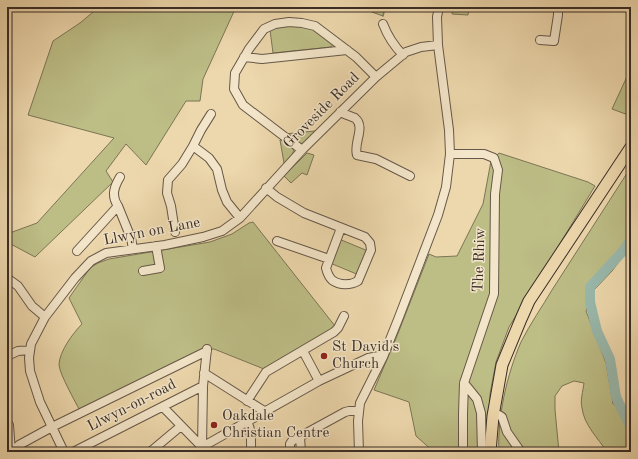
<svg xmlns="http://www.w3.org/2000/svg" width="638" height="459" font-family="'Old Standard TT',serif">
  <rect width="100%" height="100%" fill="#edd7ac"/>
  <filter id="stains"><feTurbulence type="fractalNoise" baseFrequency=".005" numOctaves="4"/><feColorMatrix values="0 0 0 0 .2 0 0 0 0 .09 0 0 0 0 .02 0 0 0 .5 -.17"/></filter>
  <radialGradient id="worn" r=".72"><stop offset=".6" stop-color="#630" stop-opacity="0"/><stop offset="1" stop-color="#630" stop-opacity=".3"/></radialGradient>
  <path fill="#bdbd86" stroke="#7b7556" d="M99,7h137l-33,72 -3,22h-14l-40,64 -20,-21 -20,27 7,11 -78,75 -28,-15v-8l30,-11 77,-85 -86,-23 25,-74 27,-18z
    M358,7h27l-2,9z
    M453,7h16l-1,8 -16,-1z
    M294,24l21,6 18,14 -2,3 -58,6 -3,-23 8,-4z
    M631,68v48l-19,-7z
    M315,131l-11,13h-5l-15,-10z
    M282,139c15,11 15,11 2,24l-4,-23z
    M307,153l7,2 -7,20 -5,-2 -11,10 -7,-7z
    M499,153l89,29 7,4 -86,141 -13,35 -6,32 -2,58h-54l-18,-16 -7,-34 -35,-12 23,-54 32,-82 7,3 21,-1 26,-52 8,-43z
    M631,167v79l-19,25 -18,19 -8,21 20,52 7,41 15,8 3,5v35h-24c-9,-14 -23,-27 -25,-44 -2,-7 1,-17 2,-25l-10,-2 -12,5 -7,10v14l4,42h-60c-2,-34 8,-78 22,-110 9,-18 21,-35 31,-52 26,-41 53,-82 79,-123z
    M253,222l82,104 -3,4 -68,39 -50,-20 -12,1 -122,61c-5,-10 -20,-36 -21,-46 0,-13 14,-32 23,-41l-13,-26 21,-30 8,-5 11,-4 101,-17 22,-8 17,-11z
    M339,239l29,12 -9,24 -29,-12z"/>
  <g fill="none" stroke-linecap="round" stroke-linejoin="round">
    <path stroke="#738177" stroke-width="1.5" d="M383,16l2,-9"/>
    <path stroke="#99b9ad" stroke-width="10" d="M631,239l-7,11 -34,37v15l7,29 13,28 6,38 15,31"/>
    <defs>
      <path id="minor" d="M383,24c5,13 10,21 20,31
        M540,40l14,1 4,-26v-8
        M244,57l18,2 85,-9
        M340,112c4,2 10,4 15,6 11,9 -2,25 2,37l19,4 34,17
        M193,146l8,-16 10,-16
        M302,150l-59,-45 -9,-16 1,-16 14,-24 15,-20 11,-5 14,-2 13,1 13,3 41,31 20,20
        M450,154h34l10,4 4,12 -3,24 -1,100 -30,89 -1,31v38
        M266,188l11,9 27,16 61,24 5,6 1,7 -13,31c-7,4 -18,5 -26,-1 -3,-3 -5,-8 -6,-12l15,-40
        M118,206c-7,-10 -4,-19 2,-29
        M175,232l-4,-26 -4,-13 1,-13 14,-16 11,-18 16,12 8,11 5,21 5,12 13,16
        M277,241l52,18
        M77,251l41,-45 13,32 2,11
        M143,271l17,-3 -4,-22
        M7,278l11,8 14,20 13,11
        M303,351l16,30
        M7,356l11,-5 12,-1
        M204,373l60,38
        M464,383l13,16 4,14 1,39
        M247,401l19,-29 68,-40 4,-4 6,-12
        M163,407l39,40 1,-61 4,-37
        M493,416l6,-1 3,2 5,15 14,20
        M247,421c5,10 4,20 4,31
        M9,425l2,27
        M300,437l1,15
        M12,452l7,-7 33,-18 155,-76
        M64,452l-24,-50 -10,-31 -1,-13 2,-14 14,-27 30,-39 16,-17 15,-8 59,-8 38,-8 19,-6 18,-13 62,-68 74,-73 30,-25 15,-5 17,-2
        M73,452l130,-66
        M150,452l31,-26
        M197,452l5,-5 117,-66 49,-23 11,-2 4,1
        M290,452v-8l2,-3 53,-29 4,-1h9
        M359,452l-1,-31 2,-18 23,-46 16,-40 39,-102 8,-28 4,-33 -1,-24 -11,-85 -1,-28 2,-10"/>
      <path id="major" d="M490,452l3,-36 9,-51 19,-46 8,-18 102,-154"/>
    </defs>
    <use href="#minor" stroke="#665848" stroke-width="10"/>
    <use href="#major" stroke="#392d27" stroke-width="13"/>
    <use href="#minor" stroke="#f3e5c9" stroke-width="8"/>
    <use href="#major" stroke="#edd7ac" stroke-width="11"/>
  </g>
  <g fill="#8f2418" stroke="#f3e5c9" stroke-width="1.5">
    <circle cx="324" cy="356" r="4"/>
    <circle cx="214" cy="425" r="4"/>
  </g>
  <g text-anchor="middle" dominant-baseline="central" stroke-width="3" stroke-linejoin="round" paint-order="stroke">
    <g font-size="15" fill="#392d27" stroke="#f3e5c9">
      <text transform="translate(322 111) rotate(-45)">Groveside Road</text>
      <text transform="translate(152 232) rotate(-11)">Llwyn on Lane</text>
      <text transform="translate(480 260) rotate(-88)">The Rhiw</text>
      <text transform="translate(132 406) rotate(-27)">Llwyn-on-road</text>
    </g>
    <g font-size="15" fill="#392d27" stroke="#f3e5c9" text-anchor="start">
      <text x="332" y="347">St David's<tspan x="332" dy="17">Church</tspan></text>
      <text x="222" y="416">Oakdale<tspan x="222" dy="17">Christian Centre</tspan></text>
    </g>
  </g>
  <rect width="638" height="459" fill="none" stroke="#edd7ac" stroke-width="24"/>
  <rect x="8" y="8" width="622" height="443" fill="none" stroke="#392d27" stroke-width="2"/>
  <rect x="12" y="12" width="614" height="435" fill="none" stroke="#392d27"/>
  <rect width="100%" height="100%" filter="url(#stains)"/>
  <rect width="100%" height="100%" fill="url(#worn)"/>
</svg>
